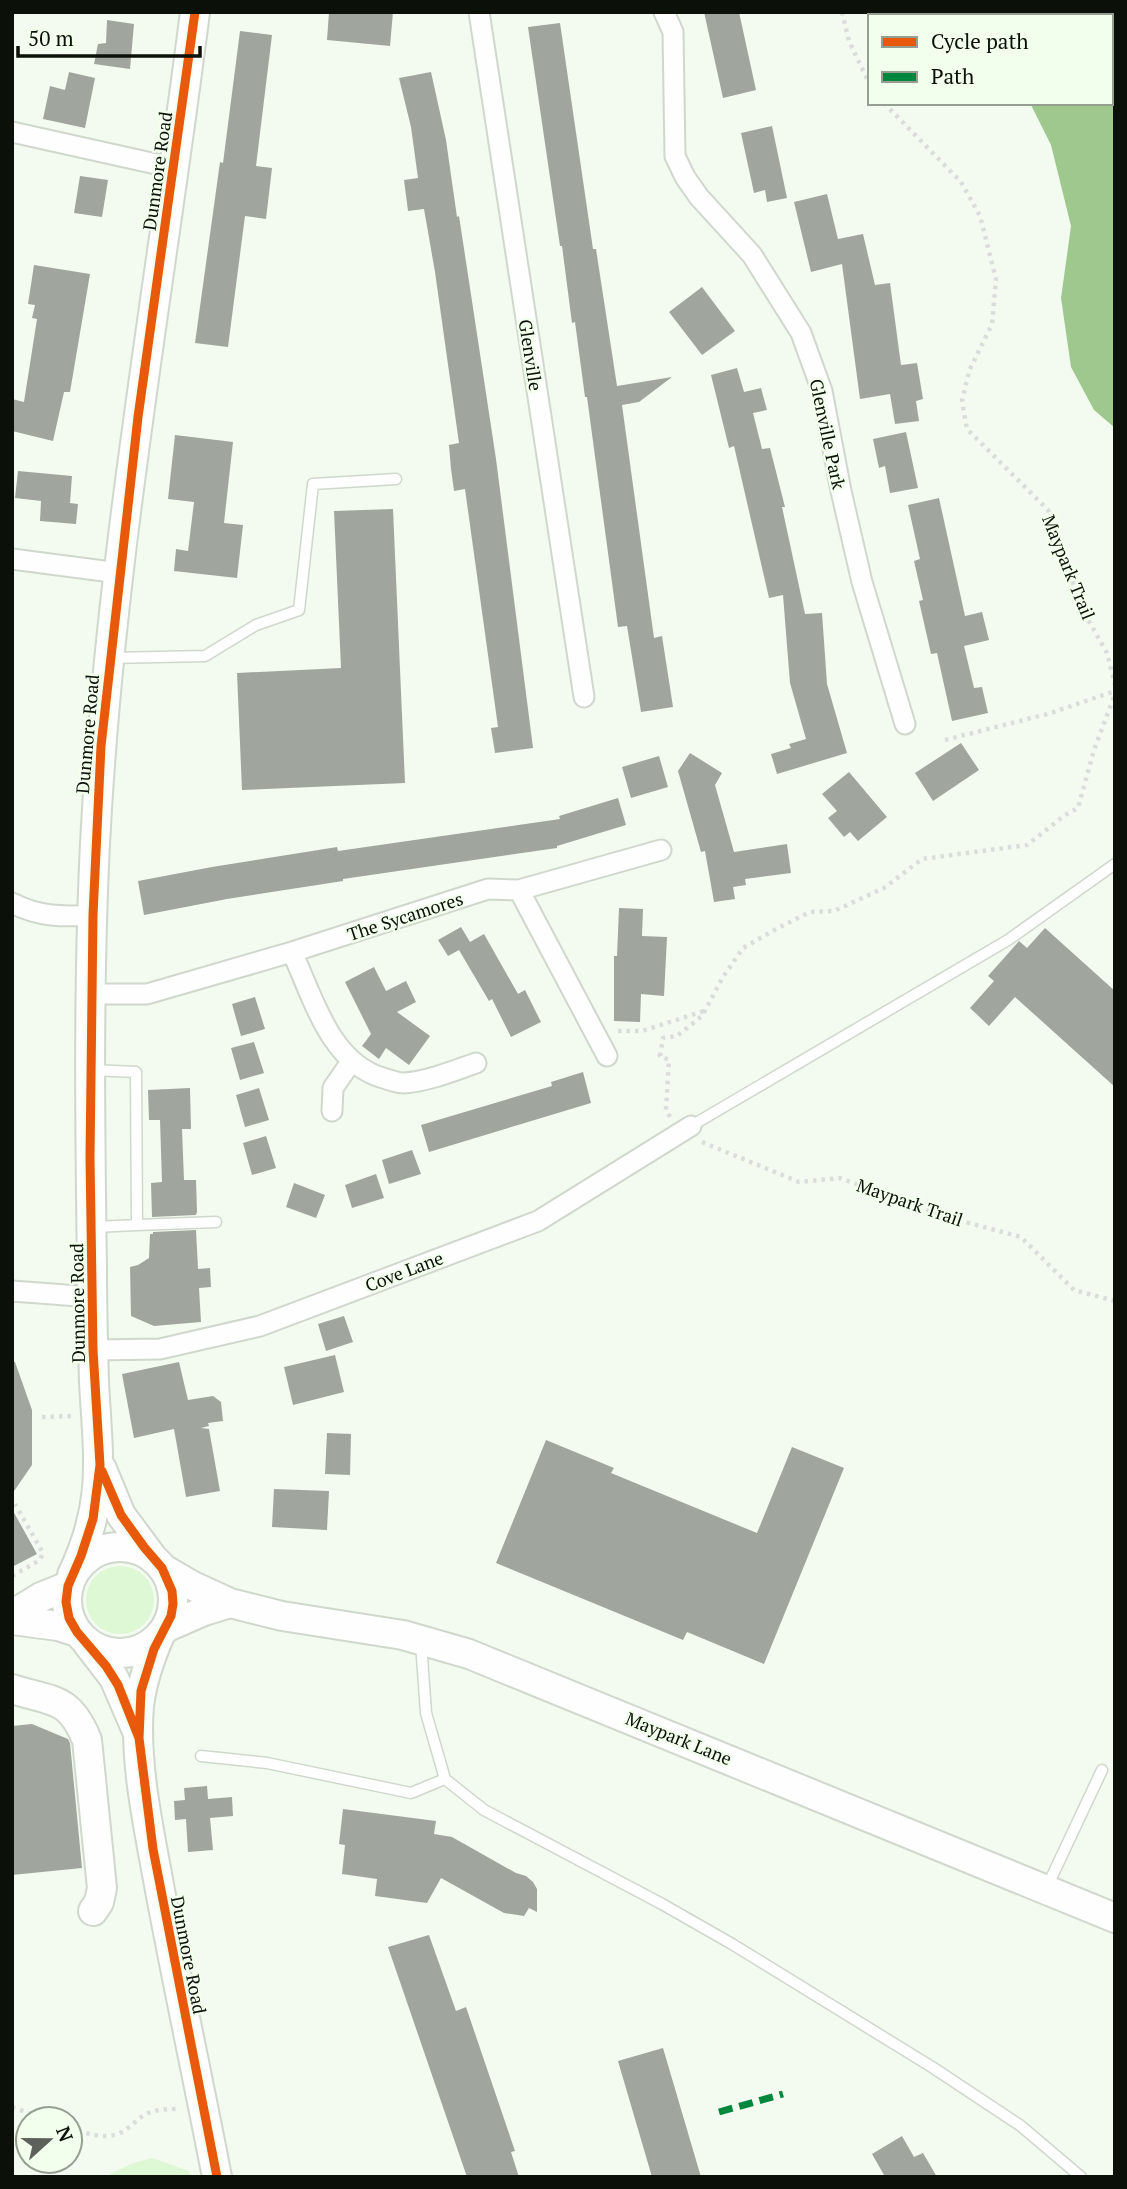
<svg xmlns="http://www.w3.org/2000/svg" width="1127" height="2189" font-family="'PT Serif',serif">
  <rect width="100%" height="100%" fill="#f3fbf0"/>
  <path fill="#def7d4" d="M86 1600a34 34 0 1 1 68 0a34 34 0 1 1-68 0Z
    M152,2158l37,13 1,6h-86l29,-14z"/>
  <path fill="#9fc88e" d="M934,12h181v416l-21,-18 -23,-43 -10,-69 10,-72 -20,-81 -21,-42h81v-87h-170z"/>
  <path fill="#a0a69e" d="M329,12h64l-3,34 -63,-6z
    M704,12h35l17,78 -33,8z
    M107,20l27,4 -4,45 -36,-5 4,-20 8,-1z
    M560,23l33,226h3l21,137 55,-9 -33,25 -17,3 32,233 8,-2 11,71 -32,5 -14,-86 -9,1 -31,-230h-2l-10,-75 -3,1 -10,-77h-2l-32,-219z
    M240,31l32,4 -16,131 16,2 -6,51 -21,-3 -17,131 -33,-4 25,-181 3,1z
    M69,72l26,6 -10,50 -42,-9 7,-33 15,4z
    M431,72l15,68 11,77 2,-1 11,72 26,171 37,289 -38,5 -4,-25 7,-1 -33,-238 -11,2 -3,-22 -2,-24 10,-2 -24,-171 -11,-63 -16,2 -4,-31 14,-2 -7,-51 -12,-49z
    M772,126l15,72 -20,4 -2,-12 -11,3 -13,-60z
    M80,176l28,4 -6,37 -28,-4z
    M827,194l11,45 25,-5 12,51 15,-2 11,82 16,-2 6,36 -7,2 3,20 -24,3 -5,-30 -30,5 -18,-135 -31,8 -17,-70z
    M34,265l56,9 -20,118h-6l-11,49 -41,-10v-32l12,3 13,-83 -5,-1 3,-13 -7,-1z
    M702,287l33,44 -33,24 -33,-43z
    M737,368l7,24 17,-4 6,22 -14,3 9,36 8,-1 15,59h-3l23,107 17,-1 5,71 20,69 -70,21 -6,-20 20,-6 -2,-4 17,-5 -16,-56 -7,-88 -14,3 -35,-152 -5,2 -18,-73z
    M906,432l12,56 -28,5 -5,-27 -6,2 -6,-29z
    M175,435l58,7 -9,81 19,2 -6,53 -63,-7 2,-22 12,2 6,-49 -26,-3z
    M18,471l54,5 -2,27 8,1 -2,20 -36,-3 1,-20 -26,-3z
    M939,498l26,118 17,-4 7,28 -25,6 10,42 8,-1 6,26 -36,8 -15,-68 -6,1 -12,-53 4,-1 -9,-39 6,-2 -12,-54z
    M393,509l12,274 -163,7 -5,-117 104,-5 -7,-157z
    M961,743l18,27 -46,31 -18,-28z
    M690,753l32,20 -7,12 19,67 53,-8 4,29 -46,6 1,6 -13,2 2,12 -21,3 -9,-51 -4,1 -23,-81z
    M659,756l9,31 -37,11 -9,-31z
    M849,772l38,45 -29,24 -8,-9 -6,5 -16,-19 9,-7 -15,-17z
    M618,798l8,27 -69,21v2l-214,31v2l-116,18 -83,16 -6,-34 74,-14 125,-20 1,4 222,-32 -1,-3z
    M619,908l24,1 -1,27 25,1 -3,59 -23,-2 -1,28 -26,-1v-65h3z
    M461,927l9,15 14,-8 34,60 7,-4 16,32 -30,15 -19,-38 -3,2 -30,-51 -11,6 -10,-16z
    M1045,928l70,63v96l-100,-90 -26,29 -19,-18 24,-27 -6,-5 31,-35 8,7z
    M374,967l12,24 20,-10 10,21 -19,10 33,24 -21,29 -23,-17 -7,11 -17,-13 9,-12 -26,-52z
    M255,997l10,32 -24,7 -9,-32z
    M254,1042l10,31 -24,7 -9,-32z
    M583,1072l8,31 -162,49 -8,-27 131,-39 -1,-4z
    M190,1088l1,41h-9l2,51h12l1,32 -1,3 -44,2 -1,-34 11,-1 -2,-62h-11l-1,-30z
    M259,1088l10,32 -24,7 -9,-32z
    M266,1136l10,32 -24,7 -9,-32z
    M412,1150l9,24 -32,10 -7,-24z
    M376,1174l8,24 -32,10 -7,-23z
    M294,1183l31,12 -9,23 -30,-11z
    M196,1230l2,39 12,-1 1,19 -12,1 2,34 -47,4 -23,-10 -1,-49 8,-2 11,-7 1,-24h3v-2z
    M344,1316l9,26 -27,9 -8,-27z
    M335,1355l9,37 -51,13 -9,-38z
    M12,1362h3l17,48v55l-20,29z
    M179,1362l9,38 25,-4 8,6 2,19 -15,2 1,3 -8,2 8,1 11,62 -34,6 -12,-68 -40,9 -12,-64z
    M327,1433l24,1 -1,41 -25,-1z
    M546,1440l68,28 -3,5 146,60 35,-86 52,21 -80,196 -77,-32 -4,8 -187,-77z
    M274,1489l55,2 -2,39 -55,-3z
    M12,1509l25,45 -25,13z
    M32,1724l36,15 2,4 12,125 -70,7v-149z
    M207,1786l1,13 24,-2 1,19 -23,2 3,32 -25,2 -2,-33 -11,1 -1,-19 11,-1 -1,-12z
    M343,1809l93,12 -2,13 18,3 64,36 10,3 7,6 4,7v23l-8,-4 -5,8 -20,-3 -63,-35 -14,25 -52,-7 2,-17 -35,-5 3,-29 -6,-1z
    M429,1935l27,76 10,-4 49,144 -4,1 8,25h-52l-79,-230z
    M663,2048l38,129h-49l-34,-116z
    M902,2136l12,21 9,-4 14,24h-57l4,-2 -12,-21z"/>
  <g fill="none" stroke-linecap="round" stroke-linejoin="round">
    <defs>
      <path id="lane" d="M110,658l95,-2 51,-31 43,-15 14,-126 83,-5
        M92,1070l44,2 1,153 -42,2
        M691,1126l317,-186 107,-76
        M137,1225l79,-3
        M421,1643l5,70 19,66
        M201,1756l66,7 144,30 34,-14 39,31 178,94 70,40 200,123 89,59 60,51
        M1047,1887l55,-117"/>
      <path id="street" d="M479,12l105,685
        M664,12l9,20 2,124 10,21 14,20 53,58 49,78 21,58 19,100 21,91 43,142
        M12,132l162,36
        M12,559l107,14
        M519,890l88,166
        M12,903c27,14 51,14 81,12
        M292,952c21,45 38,111 91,126 7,2 14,5 21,5 25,-2 49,-12 72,-20
        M92,994h55l145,-42 196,-63 31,1 142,-40
        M332,1111l1,-23 18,-26
        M12,1291l80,6
        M93,1350l67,-1 100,-23 278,-105 153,-95"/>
      <path id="secondary" d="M102,1469l19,46 32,43
        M67 1600a53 53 0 1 1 106 0a53 53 0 1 1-106 0Z
        M162,1568l31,18 37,17 52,13 121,19 66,19 646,264
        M72,1575c35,-73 26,-117 22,-193 -1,-37 -2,-74 -2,-111 -2,-142 -4,-285 3,-427 14,-279 65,-555 100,-832
        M12,1615l29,-18 27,-11
        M12,1620l46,6 19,6
        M165,1628l39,-17 26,-8
        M160,1635c-10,23 -18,46 -21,71 -5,57 10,123 20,179 18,97 39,194 58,292
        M87,1643l27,35 22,51
        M12,1689c41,13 57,7 75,51l15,148 -3,14 -6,9"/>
    </defs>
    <use href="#lane" stroke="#d0d7cd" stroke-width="13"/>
    <use href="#street" stroke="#d0d7cd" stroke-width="23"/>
    <use href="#secondary" stroke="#d0d7cd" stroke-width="32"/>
    <path stroke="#dbddda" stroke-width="4.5" stroke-dasharray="3.5 5" stroke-linecap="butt" d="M842,12l7,29 21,44
      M884,103l77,79 19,34 16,63 -4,45 -23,47 -7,30 5,28 81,81 34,99 25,44 8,32
      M945,740l106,-27 64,-22
      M618,1031h24l62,-20
      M670,1117l-4,-7 3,-50 -9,-4 3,-18 14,-2 25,-20 21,-39 20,-29 35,-20 32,-16 24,-1 50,-23 38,-29 105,-14 38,-30 13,-7 16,-58 21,-56
      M702,1142l97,40 41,-4 110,40 71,19 53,53 41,11
      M42,1417l30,-1
      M12,1576l28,-16 3,-7 -28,-49
      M12,2107l33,12
      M70,2128c17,6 38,13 54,3 8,-5 14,-13 22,-17 11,-5 22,-5 33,-5"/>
    <use href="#lane" stroke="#fdfefd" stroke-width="10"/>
    <use href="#street" stroke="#fdfefd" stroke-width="19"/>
    <use href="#secondary" stroke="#fdfefd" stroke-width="28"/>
    <path stroke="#00873e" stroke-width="7" stroke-dasharray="14 7" stroke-linecap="butt" d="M719,2112l64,-18"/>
    <defs>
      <path id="cycleway" d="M102,1471l19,44 23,32 18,21 10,23 1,13 -2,12 -17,33 -13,42 -2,47 14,111 64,328
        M139,1738l-21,-53 -12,-19 -29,-34 -8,-14 -3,-16 2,-16 13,-30 12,-37 7,-54 -7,-115 -3,-192 3,-243 8,-169 37,-329 57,-405"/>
    </defs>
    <use href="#cycleway" stroke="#f1ffec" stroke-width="13"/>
    <use href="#cycleway" stroke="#e8590c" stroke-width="9"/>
  </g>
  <g text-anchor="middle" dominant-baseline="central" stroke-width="5" stroke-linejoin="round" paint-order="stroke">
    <g font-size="18" fill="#0b1008" stroke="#f1ffec">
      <text transform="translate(157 171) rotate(-82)">Dunmore Road</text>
      <text transform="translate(531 355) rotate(81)">Glenville</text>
      <text transform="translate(828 434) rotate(78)">Glenville Park</text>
      <text transform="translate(1069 567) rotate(68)">Maypark Trail</text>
      <text transform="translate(87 734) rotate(-85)">Dunmore Road</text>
      <text transform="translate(405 916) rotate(-18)">The Sycamores</text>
      <text transform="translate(910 1202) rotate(19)">Maypark Trail</text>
      <text transform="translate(404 1271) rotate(-21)">Cove Lane</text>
      <text transform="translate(77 1303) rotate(-91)">Dunmore Road</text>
      <text transform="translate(679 1738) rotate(22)">Maypark Lane</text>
      <text transform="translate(189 1955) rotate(79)">Dunmore Road</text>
    </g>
  </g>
  <rect width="1127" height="2189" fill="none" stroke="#0b1008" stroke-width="28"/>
  <rect x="868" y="14" width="245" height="91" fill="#f1ffec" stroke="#959f91" stroke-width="2"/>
  <rect x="882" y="37" width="35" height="10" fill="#e8590c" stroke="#959f91" stroke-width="2"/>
  <text x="931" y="49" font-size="21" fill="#0b1008">Cycle path</text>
  <rect x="882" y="72" width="35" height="10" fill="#00873e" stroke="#959f91" stroke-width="2"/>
  <text x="931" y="84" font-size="21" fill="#0b1008">Path</text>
  <g transform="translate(49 2140) rotate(69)"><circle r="33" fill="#f1ffec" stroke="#959f91" stroke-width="2"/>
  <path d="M0-5L12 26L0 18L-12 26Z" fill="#5c6259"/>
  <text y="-10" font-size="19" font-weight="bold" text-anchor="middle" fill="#0b1008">N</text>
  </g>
  <path d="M18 46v10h182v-10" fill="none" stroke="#0b1008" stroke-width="3.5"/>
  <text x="28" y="46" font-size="21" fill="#0b1008" stroke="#f1ffec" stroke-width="5" paint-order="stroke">50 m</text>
</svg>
